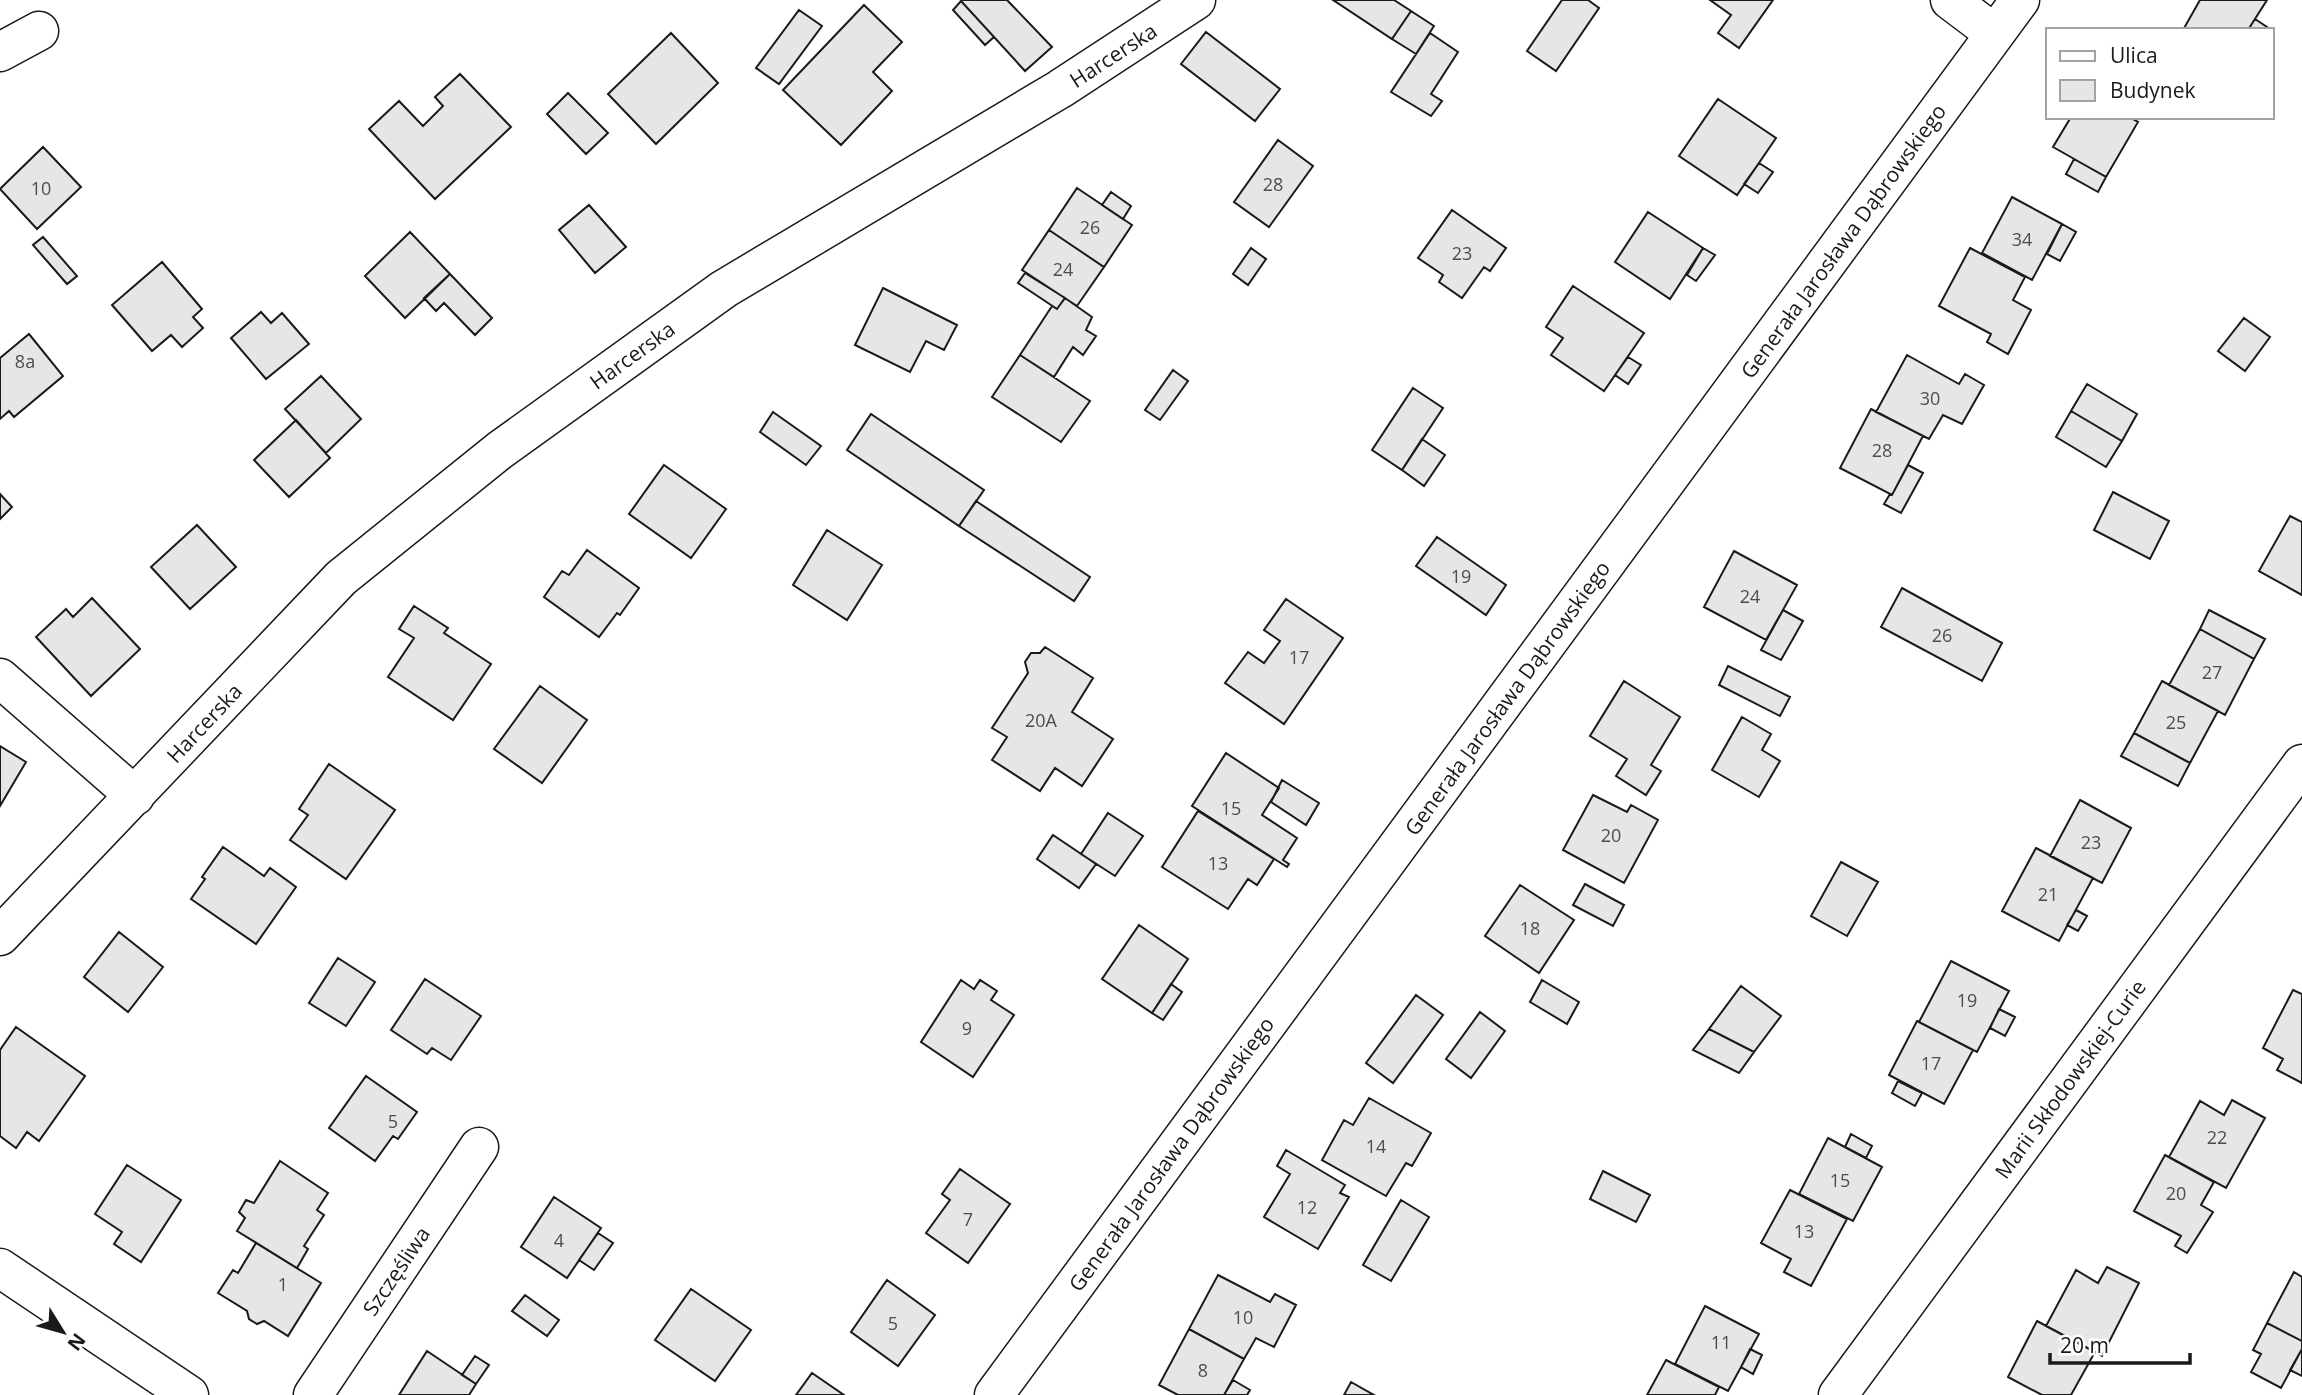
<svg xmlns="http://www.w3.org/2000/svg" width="2302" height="1395" font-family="'Open Sans',sans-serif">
  <rect width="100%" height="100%" fill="#fff"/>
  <path fill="#e6e6e6" stroke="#1a1a1a" stroke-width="2" d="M963,0h44l45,47 -27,24 -64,-70z
    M1333,0h61l17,11 -19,28z
    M1562,0h26l11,8 -43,63 -29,-20z
    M1710,0h63l-34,48 -21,-15 13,-18z
    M2200,0h67l-19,30h-65z
    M961,1l33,36 -9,8 -32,-35z
    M864,5l38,37 -29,30 19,19 -51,54 -58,-55z
    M799,10l23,16 -43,58 -23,-16z
    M1411,11l23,15 -18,28 -24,-15z
    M2255,19l12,8 -2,3h-17z
    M1206,32l74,57 -25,32 -74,-57z
    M671,33l47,50 -62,61 -48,-50z
    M1430,33l28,19 -27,42 11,7 -11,15 -40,-24z
    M460,74l51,53 -76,72 -66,-70 30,-28 24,25 20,-20 -8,-9z
    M568,93l40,40 -22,21 -39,-40z
    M1718,99l58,39 -39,57 -58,-39z
    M2071,117h58l9,5 -32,55 -53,-30z
    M1278,140l35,26 -44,61 -35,-25z
    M43,147l38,40 -44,42 -37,-40z
    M2074,159l32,18 -8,15 -32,-18z
    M1759,163l14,9 -15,21 -14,-9z
    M1077,188l55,37 -28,42 -55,-37z
    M1111,192l20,14 -8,13 -21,-14z
    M2012,197l50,27 -30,56 -50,-27z
    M589,205l37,42 -31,26 -36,-43z
    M1452,210l54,38 -16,23 -6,-4 -22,31 -23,-16 4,-7 -25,-17z
    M1648,212l55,36 -33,51 -55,-37z
    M2062,224l14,8 -16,29 -13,-7z
    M1049,230l55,37 -27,39 -55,-36z
    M410,232l40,42 -45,44 -40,-42z
    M43,237l34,39 -10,8 -34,-39z
    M1251,248l15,11 -18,26 -15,-11z
    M1703,248l12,7 -19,26 -9,-6z
    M1970,248l55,29 -12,23 18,10 -23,44 -21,-12 4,-8 -52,-28z
    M162,262l40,47 -9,8 10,11 -21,19 -11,-12 -19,16 -40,-46z
    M1025,273l40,25 -8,11 -39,-26z
    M450,274l42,44 -17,17 -31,-32 -8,8 -12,-13z
    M1573,286l71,47 -40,58 -53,-36 12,-17 -17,-11z
    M883,288l74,37 -13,25 -18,-9 -16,31 -55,-27z
    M1065,298l27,19 -6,13 10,6 -13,19 -10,-8 -19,30 -34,-22 32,-49 5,3z
    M261,312l10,11 11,-10 27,31 -43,35 -35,-41z
    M2244,318l26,19 -25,34 -27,-20z
    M29,334l34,42 -49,41 -5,-6 -9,8v-61z
    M1020,355l70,46 -29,41 -69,-45z
    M1907,355l52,29 6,-10 19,11 -22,39 -19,-9 -14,24 -53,-27z
    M1628,357l13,8 -13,19 -13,-9z
    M1173,370l15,11 -28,39 -15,-10z
    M321,376l40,43 -35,34 -41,-44z
    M2087,384l50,30 -15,27 -51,-30z
    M1413,388l30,20 -41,62 -30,-20z
    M1871,409l52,27 -31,59 -52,-27z
    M2071,411l51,30 -16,26 -50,-30z
    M773,412l48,34 -15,19 -46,-33z
    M871,414l113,76 -25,36 -112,-76z
    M296,420l34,38 -41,39 -35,-37z
    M1422,439l23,16 -21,31 -22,-16z
    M664,465l62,44 -35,49 -62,-44z
    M1908,465l15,8 -22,40 -17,-9 6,-10 2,1z
    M2113,492l56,29 -19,38 -56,-29z
    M0,494l12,13 -12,12z
    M976,501l114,76 -16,24 -115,-75z
    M2290,516l12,6v73l-43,-24z
    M197,525l39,42 -46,42 -39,-42z
    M827,530l55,35 -35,55 -54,-35z
    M1437,537l69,48 -20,30 -70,-49z
    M587,550l52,38 -19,27 -3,-2 -18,24 -55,-40 18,-26 7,4z
    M1734,551l63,34 -31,55 -62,-33z
    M1902,588l100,55 -20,38 -101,-54z
    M92,598l48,51 -49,47 -55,-59 30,-28 7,8z
    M1286,599l57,39 -59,86 -59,-41 23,-31 16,11 16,-22 -16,-11z
    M414,606l34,22 -4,5 47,31 -38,56 -65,-43 26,-39 -15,-9z
    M1783,610l20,11 -22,39 -20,-10z
    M2209,610l56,29 -11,20 -54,-30z
    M2200,629l54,30 -29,56 -56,-30z
    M1045,647l48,31 -21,34 41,27 -31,47 -27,-18 -15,23 -48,-31 15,-23 -15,-9 36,-55 -3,-11 6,-9h9z
    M1728,666l62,31 -10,19 -61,-31z
    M1624,681l56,36 -29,48 10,6 -15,24 -30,-19 11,-17 -37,-23z
    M2162,681l56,30 -28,52 -56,-30z
    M540,686l47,34 -45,63 -48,-34z
    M1742,717l29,17 -9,16 18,11 -21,36 -47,-27z
    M2134,733l56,30 -12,23 -57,-30z
    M0,746l26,16 -26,44z
    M1226,753l53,35 -17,27 35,23 -14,22 6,4 -2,3 -95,-61z
    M329,764l66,46 -49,69 -56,-39 18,-25 -9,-6z
    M1282,780l37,23 -13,22 -35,-23z
    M1593,795l34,17 4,-7 27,15 -34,63 -61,-33z
    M2080,800l51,28 -29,55 -52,-27z
    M1198,811l76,48 -17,26 -9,-6 -20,30 -66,-42z
    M1108,813l35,23 -28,40 -34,-22z
    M1053,835l43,29 -17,24 -42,-29z
    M223,847l41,29 6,-8 26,19 -40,57 -65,-45 14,-20 -3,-2z
    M2036,848l57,30 -34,63 -57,-30z
    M1841,862l37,20 -31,54 -36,-20z
    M1585,884l39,21 -11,21 -40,-21z
    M1520,885l54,35 -35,53 -54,-37z
    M2076,910l11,6 -9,15 -11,-6z
    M1139,925l49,34 -36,54 -50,-34z
    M119,932l44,35 -35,45 -44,-35z
    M338,958l37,24 -29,44 -37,-23z
    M1951,961l58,30 -32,61 -58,-30z
    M425,979l56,37 -30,44 -19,-12 -5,6 -36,-24z
    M961,980l13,9 6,-9 17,11 -6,9 23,15 -41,62 -52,-35z
    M1542,980l37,22 -12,22 -37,-22z
    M1171,984l11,8 -19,28 -11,-7z
    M1741,986l40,30 -27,36 -45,-23z
    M2293,990l9,4v89l-25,-13 6,-11 -20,-11z
    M1416,995l27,20 -50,68 -27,-20z
    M1999,1009l16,8 -10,19 -15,-8z
    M1480,1012l25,19 -34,47 -25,-19z
    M1917,1021l56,29 -29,54 -55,-29z
    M16,1027l69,49 -46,65 -12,-9 -11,16 -16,-12v-86z
    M1709,1029l45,23 -15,21 -46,-23z
    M366,1076l51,36 -19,27 -5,-3 -18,25 -46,-33z
    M1898,1081l24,12 -7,13 -23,-13z
    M1369,1098l62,35 -19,33 -6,-3 -20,33 -64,-36 22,-40 9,5z
    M2232,1100l33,18 -39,70 -57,-31 31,-56 24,14z
    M1851,1134l21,12 -6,12 -21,-11z
    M1828,1138l54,29 -29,54 -54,-27z
    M1286,1150l59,35 -5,8 9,4 -31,52 -54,-32 26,-43 -13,-8z
    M2165,1155l49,27 -13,23 12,7 -26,41 -12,-7 6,-10 -47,-25z
    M280,1161l48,32 -11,17 7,5 -20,31 4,3 -11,19 -60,-37 8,-13 -6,-6 7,-12 8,3z
    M127,1165l54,35 -40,62 -27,-18 8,-12 -27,-18z
    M960,1169l50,35 -42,59 -42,-30 24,-33 -8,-6z
    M1603,1171l47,24 -14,27 -46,-23z
    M1790,1190l57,29 -36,67 -27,-14 7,-13 -30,-16z
    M554,1197l47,31 -34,50 -46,-31z
    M1401,1200l28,17 -38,64 -28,-16z
    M598,1233l15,10 -19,27 -15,-10z
    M256,1243l65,40 -33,53 -24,-15 -7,3 -8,-5 -2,-8 -29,-18 15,-23 5,3z
    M2107,1267l32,16 -37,73 -56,-30 30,-56 22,13z
    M2294,1272l8,5v64l-35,-18z
    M1218,1275l52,27 5,-8 21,11 -22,42 -18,-9 -12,21 -55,-30z
    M887,1280l48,35 -37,51 -47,-34z
    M691,1289l60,41 -36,51 -60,-41z
    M525,1295l34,25 -12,16 -35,-25z
    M1705,1306l54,28 -31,57 -53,-27z
    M2037,1321l58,31 -24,43h-29l-34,-18z
    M2267,1323l35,18v8l-21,39 -30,-16 10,-18 -8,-4z
    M1189,1329l55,30 -20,36h-46l-19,-10z
    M1750,1349l12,6 -9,19 -12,-7z
    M2302,1349v27l-12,-6z
    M427,1351l49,33 -7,11h-70z
    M475,1356l14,9 -13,19 -14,-9z
    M1666,1360l53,27 -4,8h-68z
    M812,1373l32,22h-48z
    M1233,1380l17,10 -3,5h-23z
    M1351,1382l23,13h-30z"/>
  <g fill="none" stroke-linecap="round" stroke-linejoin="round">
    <defs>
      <path id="minor" d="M1950,0l45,34
        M0,52l39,-21
        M0,678l135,118
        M0,936l341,-358 159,-128 224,-161 336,-200 136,-89
        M313,1395l166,-248
        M994,1395l1026,-1395
        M1838,1395l464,-631"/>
      <path id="tertiary" d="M0,1268l189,127"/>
    </defs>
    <use href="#minor" stroke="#1a1a1a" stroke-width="41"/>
    <use href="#tertiary" stroke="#1a1a1a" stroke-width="41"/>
    <use href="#minor" stroke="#fff" stroke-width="38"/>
    <use href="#tertiary" stroke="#fff" stroke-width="38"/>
  </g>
  <g text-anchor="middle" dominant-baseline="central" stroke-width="5" stroke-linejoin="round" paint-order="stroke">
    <g font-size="18" fill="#4d4d4d">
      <text x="1273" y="184">28</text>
      <text x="41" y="188">10</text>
      <text x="1090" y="227">26</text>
      <text x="2022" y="239">34</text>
      <text x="1462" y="253">23</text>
      <text x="1063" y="269">24</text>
      <text x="25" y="361">8a</text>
      <text x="1930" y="398">30</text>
      <text x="1882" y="450">28</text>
      <text x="1461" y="576">19</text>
      <text x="1750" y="596">24</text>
      <text x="1942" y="635">26</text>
      <text x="1299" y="657">17</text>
      <text x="2212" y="672">27</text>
      <text x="1041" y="720">20A</text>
      <text x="2176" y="722">25</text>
      <text x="1231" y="808">15</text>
      <text x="1611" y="835">20</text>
      <text x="2091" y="842">23</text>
      <text x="1218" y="863">13</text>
      <text x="2048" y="894">21</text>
      <text x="1530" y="928">18</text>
      <text x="1967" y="1000">19</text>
      <text x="967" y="1028">9</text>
      <text x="1931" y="1063">17</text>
      <text x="393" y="1121">5</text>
      <text x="2217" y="1137">22</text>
      <text x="1376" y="1146">14</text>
      <text x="1840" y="1180">15</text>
      <text x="2176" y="1193">20</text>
      <text x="1307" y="1207">12</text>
      <text x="968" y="1219">7</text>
      <text x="1804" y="1231">13</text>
      <text x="559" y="1240">4</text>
      <text x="283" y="1284">1</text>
      <text x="1243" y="1317">10</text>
      <text x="893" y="1323">5</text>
      <text x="1721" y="1342">11</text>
      <text x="1203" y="1370">8</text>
    </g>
    <g font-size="21" fill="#1a1a1a" stroke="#fff">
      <text transform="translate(1113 55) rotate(-33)">Harcerska</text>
      <text transform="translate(1843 241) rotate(-54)">Generała Jarosława Dąbrowskiego</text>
      <text transform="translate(632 355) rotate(-36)">Harcerska</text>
      <text transform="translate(1507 698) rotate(-54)">Generała Jarosława Dąbrowskiego</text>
      <text transform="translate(204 723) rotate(-47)">Harcerska</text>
      <text transform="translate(2070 1079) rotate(-54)">Marii Skłodowskiej-Curie</text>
      <text transform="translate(1171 1154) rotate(-54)">Generała Jarosława Dąbrowskiego</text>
      <text transform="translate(396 1271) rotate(-56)">Szczęśliwa</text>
    </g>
  </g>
  <rect x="2046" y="28" width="228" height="91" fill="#ffffff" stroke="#a3a3a3" stroke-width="2"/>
  <rect x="2060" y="51" width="35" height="10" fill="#ffffff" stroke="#a3a3a3" stroke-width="2"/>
  <text x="2110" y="63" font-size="21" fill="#1a1a1a">Ulica</text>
  <rect x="2060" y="80" width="35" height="21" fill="#e6e6e6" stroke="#a3a3a3" stroke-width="2"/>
  <text x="2110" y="98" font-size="21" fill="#1a1a1a">Budynek</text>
  <g transform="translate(63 1332) rotate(127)" stroke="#ffffff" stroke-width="5" paint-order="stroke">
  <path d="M0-5L12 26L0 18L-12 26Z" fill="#1a1a1a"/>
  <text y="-10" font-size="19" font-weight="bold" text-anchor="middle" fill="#1a1a1a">N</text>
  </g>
  <path d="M2050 1353v10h140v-10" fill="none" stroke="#1a1a1a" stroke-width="3.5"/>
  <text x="2060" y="1353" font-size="21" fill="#1a1a1a" stroke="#ffffff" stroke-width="5" paint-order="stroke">20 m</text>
</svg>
